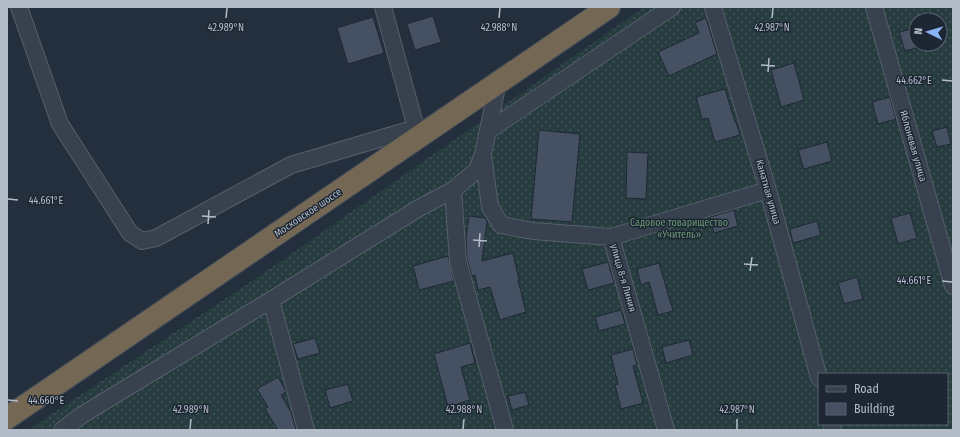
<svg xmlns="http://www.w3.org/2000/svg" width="960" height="437" font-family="'Fira Sans Condensed',sans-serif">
  <defs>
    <pattern id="grass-dots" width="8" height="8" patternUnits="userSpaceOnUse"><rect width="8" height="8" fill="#263c3f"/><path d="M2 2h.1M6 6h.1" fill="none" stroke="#435659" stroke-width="1.8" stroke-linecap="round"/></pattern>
  </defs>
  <rect width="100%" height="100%" fill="#242f3e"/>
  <path fill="url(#grass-dots)" fill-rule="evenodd" d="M644,7h309v423h-925l233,-155zM916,20h24v24h-24zM819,374h128v50h-128z"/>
  <path fill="#455162" stroke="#1f2835" d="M433,16l8,26 -26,8 -8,-26z
    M373,17l11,36 -36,11 -11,-36z
    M706,18l11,36 -48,22 -11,-24 41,-19 -4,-10z
    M916,28v20l-11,3 -6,-19z
    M794,63l10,37 -23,7 -10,-37z
    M725,89l10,33h1l4,13 -25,7 -7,-24 -6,1 -6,-22z
    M890,97l6,22 -18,5 -6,-22z
    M947,127l4,17 -14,3 -5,-16z
    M539,130l41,4 -8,88 -41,-3z
    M827,142l5,19 -28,8 -6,-19z
    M627,152l21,1 -2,46 -20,-1z
    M734,210l4,16 -24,7 -4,-16z
    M910,213l7,25 -19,6 -7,-26z
    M469,216l16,2 2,3 -5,40 31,-8 6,27h-1l8,32 -26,8 -10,-33 -12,3 -3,-15 -3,1 -5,-17 -1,-22z
    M817,221l4,14 -28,8 -3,-14z
    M448,256l6,25 -35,9 -6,-24z
    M608,262l6,21 -26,7 -6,-21z
    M659,263l14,48 -15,4 -9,-33 -8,3 -4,-16z
    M857,277l6,22 -19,5 -6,-21z
    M621,310l4,14 -26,7 -4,-14z
    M315,338l5,15 -22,6 -5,-15z
    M689,340l4,15 -27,8 -4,-16z
    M470,343l5,20 -14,4 9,33 -22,7 -14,-53z
    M633,349l4,16 -4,1 10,37 -22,6 -6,-24 3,-1 -7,-29z
    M278,377l8,14v1l-5,3 10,17 5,18h-18l-13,-21 3,-2 -11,-18z
    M348,384l5,17 -23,7 -5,-18z
    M525,392l4,13 -17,5 -4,-14z"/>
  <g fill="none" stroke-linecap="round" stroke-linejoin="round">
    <defs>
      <path id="minor" d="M19,7l41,117 70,109 12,8 14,-3 135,-73 125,-37
        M383,7l33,121 4,9
        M713,7l55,183 51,188
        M874,7l79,279
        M488,131l184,-124
        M483,155l7,52 11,18 32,6 78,6
        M453,190l5,71 47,169
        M271,300l35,130
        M831,424l2,6
        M62,430l20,-15 189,-115 148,-92 34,-18 24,-20 6,-16 15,-72
        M666,430l-55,-193 157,-47"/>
      <path id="highway" d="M7,418l602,-411"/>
    </defs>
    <use href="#minor" stroke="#565f6c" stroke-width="18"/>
    <use href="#highway" stroke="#434c59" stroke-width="24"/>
    <use href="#minor" stroke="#38414e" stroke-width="16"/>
    <use href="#highway" stroke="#746855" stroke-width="22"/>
  </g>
  <path fill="none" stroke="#b4bcc9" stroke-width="1.5" d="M226,18l1,-10M499,18l1,-10M772,18l1,-10M761,65l14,1M768,72l1,-14M942,80l10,1M8,199l10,1M202,216l14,1M208,224l1,-14M473,240l14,1M479,247l1,-14M744,264l14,1M750,271l2,-14M942,281l10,1M8,400l10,1M190,429l1,-10M463,429l1,-10M737,429v-10"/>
  <g text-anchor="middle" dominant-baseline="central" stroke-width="3" stroke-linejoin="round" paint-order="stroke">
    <g font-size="10" fill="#b4bcc9" stroke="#1d2633">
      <text transform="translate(913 146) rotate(74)">Яблоневая улица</text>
      <text transform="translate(768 192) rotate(74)">Канатная улица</text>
      <text transform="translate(308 213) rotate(-34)">Московское шоссе</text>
      <text transform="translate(623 278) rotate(74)">улица 8-я Линия</text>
    </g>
    <g font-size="10" fill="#6b9a76" stroke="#1d2633">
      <text x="679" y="223">Садовое товарищество<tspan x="679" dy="12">«Учитель»</tspan></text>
    </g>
  </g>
  <g font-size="10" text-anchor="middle" fill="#b4bcc9" stroke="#1d2633" stroke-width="3" stroke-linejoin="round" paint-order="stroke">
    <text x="226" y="31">42.989°N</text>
    <text x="499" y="31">42.988°N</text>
    <text x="772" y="31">42.987°N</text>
    <text x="914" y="84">44.662°E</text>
    <text x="46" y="204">44.661°E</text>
    <text x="914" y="284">44.661°E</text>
    <text x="46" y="404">44.660°E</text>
    <text x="191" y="413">42.989°N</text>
    <text x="464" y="413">42.988°N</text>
    <text x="737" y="413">42.987°N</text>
  </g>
  <rect width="960" height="437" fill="none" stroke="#b4bcc9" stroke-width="16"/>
  <rect x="818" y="373" width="130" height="52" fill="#1d2633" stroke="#59626f"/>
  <rect x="826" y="386" width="20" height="6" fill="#38414e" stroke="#59626f"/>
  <text x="854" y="393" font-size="12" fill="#b4bcc9">Road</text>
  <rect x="826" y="403" width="20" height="12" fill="#455162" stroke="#59626f"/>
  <text x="854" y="413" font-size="12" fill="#b4bcc9">Building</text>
  <g transform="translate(928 32) rotate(275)"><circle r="19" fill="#1d2633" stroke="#59626f"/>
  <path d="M0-3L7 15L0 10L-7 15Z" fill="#8ab4f8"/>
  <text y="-6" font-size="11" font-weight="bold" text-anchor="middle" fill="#b4bcc9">N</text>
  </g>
</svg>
